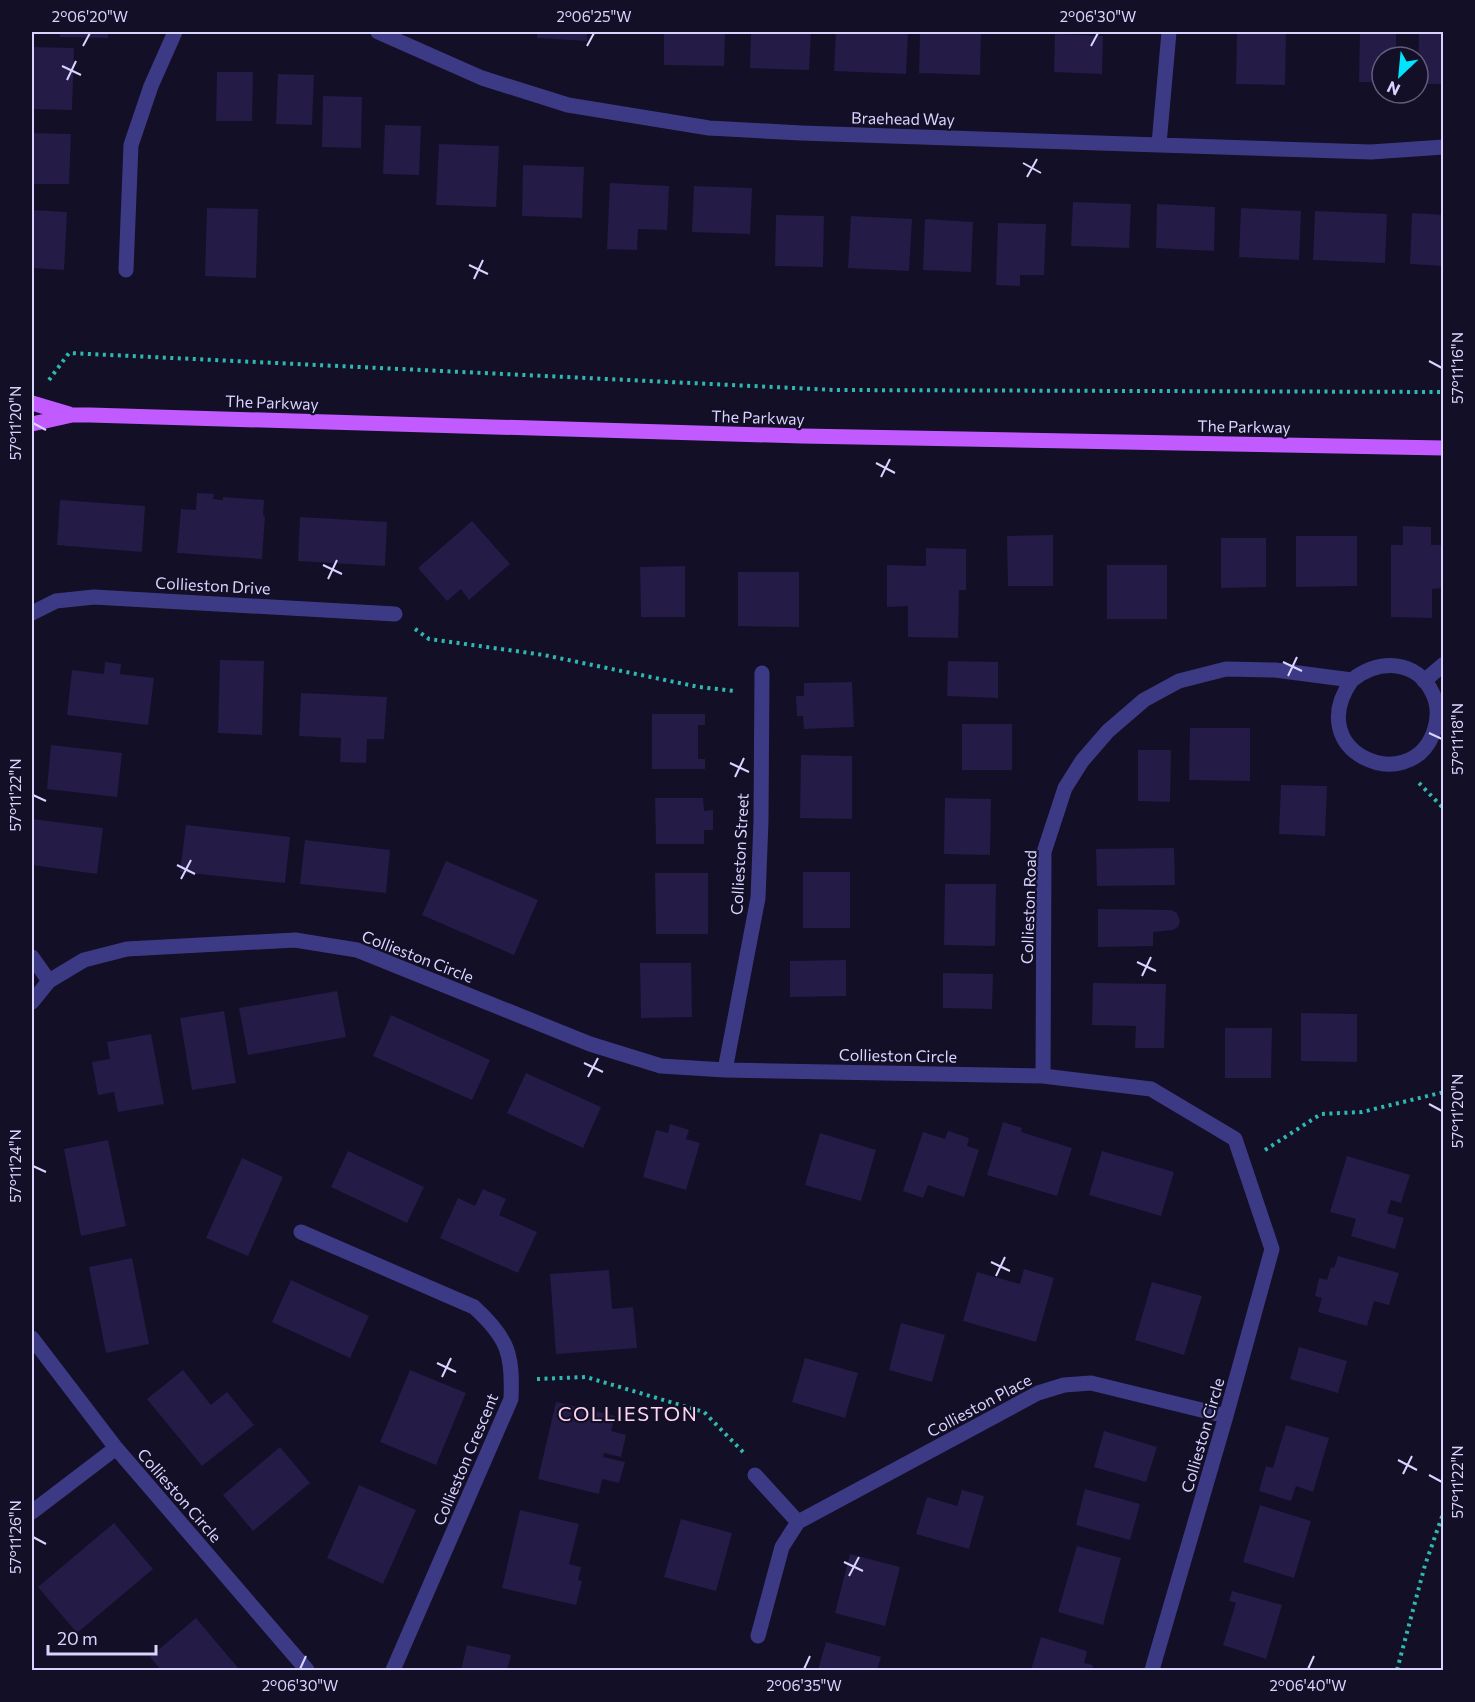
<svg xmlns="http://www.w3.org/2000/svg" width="1475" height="1702" font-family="Commissioner,sans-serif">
  <rect width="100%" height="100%" fill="#130f26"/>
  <path fill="#241b47" d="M60,32h48v6l-48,-1z
    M537,32h50v9l-50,-3z
    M664,32h61l-1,34 -60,-1z
    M751,32h60l-2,38 -59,-2z
    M836,32h72l-2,42 -72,-3z
    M920,32h61l-1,43 -61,-2z
    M1237,32h49l-1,53 -49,-1z
    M1419,32h24v52h-25z
    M1360,33h36v24h-14v25h-23z
    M1055,34l48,2 -1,38 -48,-2z
    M32,47l42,1 -2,62 -40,-1z
    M217,72h36l-1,49h-36z
    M278,74l36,1 -2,50 -36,-1z
    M323,96l39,1 -1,51 -39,-1z
    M385,125l36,1 -2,49 -36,-1z
    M32,133l39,1 -2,50h-37z
    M439,144l60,2 -3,61 -60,-2z
    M523,165l61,2 -2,51 -60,-2z
    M610,183l59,3 -2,44 -29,-1 -1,21 -30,-1z
    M694,186l58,2 -2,46 -58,-2z
    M1073,202l58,2 -2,44 -58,-2z
    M1157,204l58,3 -1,44 -58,-3z
    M207,208l51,1 -2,69 -51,-2z
    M1241,208l60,3 -2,49 -60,-3z
    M32,210l35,2 -3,58 -32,-2z
    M1315,211l72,3 -2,49 -72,-3z
    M1412,213l31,2v51l-33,-2z
    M776,215l48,1 -1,51 -48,-1z
    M851,216l61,3 -3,52 -61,-3z
    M925,219l48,3 -2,50 -48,-2z
    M998,223l48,1 -2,51h-24v11l-24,-1z
    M197,493l17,1 -1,5 10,1v-3l41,3 -1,15 2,1 -3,43 -85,-6 4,-44 15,1z
    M60,500l85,6 -3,46 -85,-7z
    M300,517l87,5 -2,44 -87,-5z
    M472,521l38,43 -41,36 -8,-11 -14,12 -29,-33z
    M1403,526l28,1v18h12v43l-11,1v29l-41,-1v-72h12z
    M1053,535v51h-45l-1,-50z
    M1296,536h61v50l-61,1z
    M1221,538h45v49l-45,1z
    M926,548l40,1v41h-7l-1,48 -50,-1v-31l-21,1v-42l39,1z
    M1107,565h60v54h-60z
    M685,566v51h-44l-1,-50z
    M738,572h61v55l-61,-1z
    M220,660l44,1 -2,74 -44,-2z
    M948,661l50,1v36l-51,-2z
    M105,662l16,2 -1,10 34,4 -6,47 -81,-10 5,-45 32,4z
    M852,682l2,45 -50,2 -1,-13h-6l-1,-20h8v-13z
    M301,693l86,4 -3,42h-17l-1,24 -26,-1 1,-24 -42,-2z
    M652,714h53v11h-7v34h7v10h-53z
    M962,724h50v46h-50z
    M1190,728h60v53l-61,-1z
    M51,745l71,8 -5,44 -70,-8z
    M1138,750h33l-1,52 -32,-1z
    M801,755l51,1v63l-52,-1z
    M1281,785l46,1 -2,50 -46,-2z
    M655,798h48l1,13 9,-1v20h-9v14h-48z
    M945,798l46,1 -1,56 -46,-1z
    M32,819l71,9 -6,46 -65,-9z
    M186,825l104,12 -5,46 -105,-11z
    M305,840l85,10 -4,43 -86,-9z
    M1174,848l1,37 -78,1 -1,-37z
    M446,861l92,39 -24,55 -92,-40z
    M803,872h47v56h-47z
    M655,873h53v61h-52z
    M945,884h51l-1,62 -51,-1z
    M1098,909l73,1 6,3 3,8 -2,6 -5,3 -20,2v14l-55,1z
    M846,960v36l-56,1v-36z
    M640,963h51l1,54 -51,1z
    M943,973l50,1 -1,35 -49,-1z
    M1093,983l73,1 -2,64h-29l1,-22 -44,-1z
    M337,991l9,46 -98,18 -9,-47z
    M224,1011l12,72 -44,7 -12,-72z
    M1301,1013l56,1v48l-56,-1z
    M391,1015l99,45 -18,40 -99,-44z
    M1225,1028h47l-1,50h-46z
    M151,1034l13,70 -46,8 -4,-20 -16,3 -6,-33 18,-3 -3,-17z
    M526,1073l75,34 -18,41 -76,-35z
    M1003,1122l19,6 -1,4 51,16 -15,48 -70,-21z
    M670,1124l19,6 -3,9 14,4 -14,47 -43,-13 13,-47 12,3z
    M948,1131l21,7 -2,8 12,4 -15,47 -36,-12 -5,13 -20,-7 20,-59 22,7z
    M820,1133l56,17 -15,51 -56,-16z
    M108,1140l18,86 -45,10 -17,-87z
    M348,1151l76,36 -17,36 -76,-36z
    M1102,1151l72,21 -13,44 -72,-21z
    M1347,1156l63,19 -9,28 -10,-3 -4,13 17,5 -9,31 -44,-13 5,-17 -26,-7z
    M242,1158l41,19 -35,79 -42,-18z
    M483,1189l23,10 -7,16 38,17 -19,41 -78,-35 18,-40 17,8z
    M1338,1256l61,17 -10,32 -15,-4 -7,25 -49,-14 4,-14 -7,-2 4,-18 8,2 4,-13 3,1z
    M132,1258l17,86 -43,9 -17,-86z
    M1024,1269l30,9 -18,64 -73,-21 14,-49 43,12z
    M609,1270l3,39 21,-2 4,41 -81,6 -6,-80z
    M291,1280l78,36 -19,42 -78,-36z
    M1152,1282l50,14 -18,59 -49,-15z
    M901,1323l44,12 -13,47 -43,-12z
    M1299,1347l48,14 -9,32 -48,-14z
    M805,1358l53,15 -13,45 -53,-16z
    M183,1370l28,35 16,-13 27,33 -52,41 -55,-67z
    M410,1370l56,23 -30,72 -56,-23z
    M556,1402l59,14 -4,15 15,4 -5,22 -17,-4 -1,4 22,5 -6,21 -17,-4 -3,15 -61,-15z
    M1286,1425l43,13 -16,54 -17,-6 -5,15 -32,-10 7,-25 7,2z
    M1104,1431l53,16 -11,35 -52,-15z
    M280,1447l30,36 -57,48 -30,-36z
    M359,1485l57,25 -33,74 -56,-26z
    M1085,1489l55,15 -10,36 -54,-15z
    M962,1490l22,6 -15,53 -53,-15 11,-37 30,9z
    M1260,1505l51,16 -17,57 -51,-16z
    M520,1510l59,14 -10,40 12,3 -3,13 4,1 -6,24 -74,-17z
    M681,1519l51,14 -16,58 -52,-14z
    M114,1523l39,46 -76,64 -39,-46z
    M1077,1546l44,12 -18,67 -45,-13z
    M850,1554l50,13 -15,59 -50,-13z
    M1232,1591l50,14 -16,54 -43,-14 13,-42 -7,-2z
    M196,1618l31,37 13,15h-79l-11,-13z
    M1041,1637l46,14 -3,12 9,2 -1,5h-61z
    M826,1642l55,15 -4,13h-59z
    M467,1645l44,10 -4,15h-46z"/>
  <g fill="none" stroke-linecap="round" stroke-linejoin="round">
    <path stroke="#2fb8b0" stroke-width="4" stroke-dasharray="3 4.5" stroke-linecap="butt" d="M49,380l20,-27 766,37 609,2
      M415,629l14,10 115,16 155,32 36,4
      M1419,783l25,26
      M1265,1150l56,-36 41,-2 82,-20
      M537,1379l49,-2 118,35 40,41
      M1397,1670l28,-105 19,-54"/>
    <path stroke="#3d3a85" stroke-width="15" d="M1424,681l20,-17"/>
    <path stroke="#3d3a85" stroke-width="15" d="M378,32l104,46 86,27 141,23 92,5 570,19 73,-5
      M1159,144l10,-112
      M126,270l5,-125 20,-59 24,-54
      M32,613l24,-12 38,-4 301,17
      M32,957l17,24
      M32,1002l17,-21 35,-21 43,-11 168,-9 62,10 233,94 71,22 64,4 318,6 108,13 84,50 37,110 -46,167 -74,254
      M725,1070l33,-172 3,-77 1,-148
      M1043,1076l1,-224 21,-64 17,-27 26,-30 36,-31 35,-19 47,-12 49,1 77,10c27,-21 65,-21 81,14 6,13 5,27 0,40 -25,63 -132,18 -81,-54
      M301,1232l173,75c34,31 39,47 37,92l-118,271
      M32,1338l84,110 191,222
      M755,1475l43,47
      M32,1512l84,-64
      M758,1636l24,-89 16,-25 240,-129 26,-8 27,-2 135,33"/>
    <path stroke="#c25bff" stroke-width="15" d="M32,403l37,11
      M32,424l40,-9h18l712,21 642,12"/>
  </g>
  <path fill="none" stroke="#d9d4ff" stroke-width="2" d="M83,46l7,-13M587,46l7,-13M1091,46l7,-13M62,66l19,9M67,80l9,-19M1023,163l18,10M1027,177l10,-18M469,265l19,9M474,279l9,-19M1429,361l13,7M33,423l13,7M876,463l19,10M881,477l9,-18M323,565l19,9M328,579l9,-19M1283,662l19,9M1288,676l9,-19M1429,733l13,6M730,763l19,9M735,777l9,-19M33,795l13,6M177,865l18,9M181,879l10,-19M1137,962l19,9M1142,976l9,-19M584,1063l19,9M588,1077l10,-19M1429,1104l13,7M33,1166l13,6M991,1262l19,9M996,1276l9,-19M437,1363l19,9M442,1377l9,-19M1398,1460l19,10M1403,1474l9,-18M1429,1475l13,7M33,1537l13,7M844,1562l19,9M849,1576l10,-19M300,1669l6,-13M804,1669l6,-13M1308,1669l6,-13"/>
  <g text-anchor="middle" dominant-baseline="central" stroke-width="4.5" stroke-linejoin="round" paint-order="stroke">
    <g font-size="16" fill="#d9d4ff" stroke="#130f26">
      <text transform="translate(903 118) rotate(1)">Braehead Way</text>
      <text transform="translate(272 402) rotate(2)">The Parkway</text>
      <text transform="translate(758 417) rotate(2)">The Parkway</text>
      <text transform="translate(1244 426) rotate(1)">The Parkway</text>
      <text transform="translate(213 585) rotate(3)">Collieston Drive</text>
      <text transform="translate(739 854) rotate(-87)">Collieston Street</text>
      <text transform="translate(1028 907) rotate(-88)">Collieston Road</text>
      <text transform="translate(418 956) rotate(21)">Collieston Circle</text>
      <text transform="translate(898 1055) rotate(1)">Collieston Circle</text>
      <text transform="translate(979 1405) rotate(-28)">Collieston Place</text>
      <text transform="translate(1202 1435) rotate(-74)">Collieston Circle</text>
      <text transform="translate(465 1459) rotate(-67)">Collieston Crescent</text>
      <text transform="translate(180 1495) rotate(49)">Collieston Circle</text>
    </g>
    <g font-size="20" letter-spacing="1.5" fill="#ffd6f0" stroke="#130f26">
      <text x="628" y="1413">COLLIESTON</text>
    </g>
  </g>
  <rect width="1475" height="1702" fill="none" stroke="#130f26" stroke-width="66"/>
  <g transform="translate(1400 75) rotate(206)"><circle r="28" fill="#130f26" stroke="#625e7d" stroke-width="1.5"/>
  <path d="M0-4.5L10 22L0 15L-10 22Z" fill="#00e5ff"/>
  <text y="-9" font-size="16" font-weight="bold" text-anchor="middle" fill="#d9d4ff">N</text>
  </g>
  <path d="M48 1645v9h108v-9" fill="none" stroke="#d9d4ff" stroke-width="3"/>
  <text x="57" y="1645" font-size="18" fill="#d9d4ff" stroke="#130f26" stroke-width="4.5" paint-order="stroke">20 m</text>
  <rect x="33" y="33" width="1409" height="1636" fill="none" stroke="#d9d4ff" stroke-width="2"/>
  <g font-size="15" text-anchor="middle" fill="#d9d4ff">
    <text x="90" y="22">2°06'20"W</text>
    <text x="594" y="22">2°06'25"W</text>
    <text x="1098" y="22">2°06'30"W</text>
    <text transform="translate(1458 368) rotate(-90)" y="5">57°11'16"N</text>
    <text transform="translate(16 423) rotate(-90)" y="5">57°11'20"N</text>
    <text transform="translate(1458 739) rotate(-90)" y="5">57°11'18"N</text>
    <text transform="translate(16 795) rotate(-90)" y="5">57°11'22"N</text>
    <text transform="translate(1458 1111) rotate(-90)" y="5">57°11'20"N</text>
    <text transform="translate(16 1166) rotate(-90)" y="5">57°11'24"N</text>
    <text transform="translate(1458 1482) rotate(-90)" y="5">57°11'22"N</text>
    <text transform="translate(16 1537) rotate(-90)" y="5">57°11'26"N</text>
    <text x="300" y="1691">2°06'30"W</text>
    <text x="804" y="1691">2°06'35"W</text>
    <text x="1308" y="1691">2°06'40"W</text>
  </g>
</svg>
